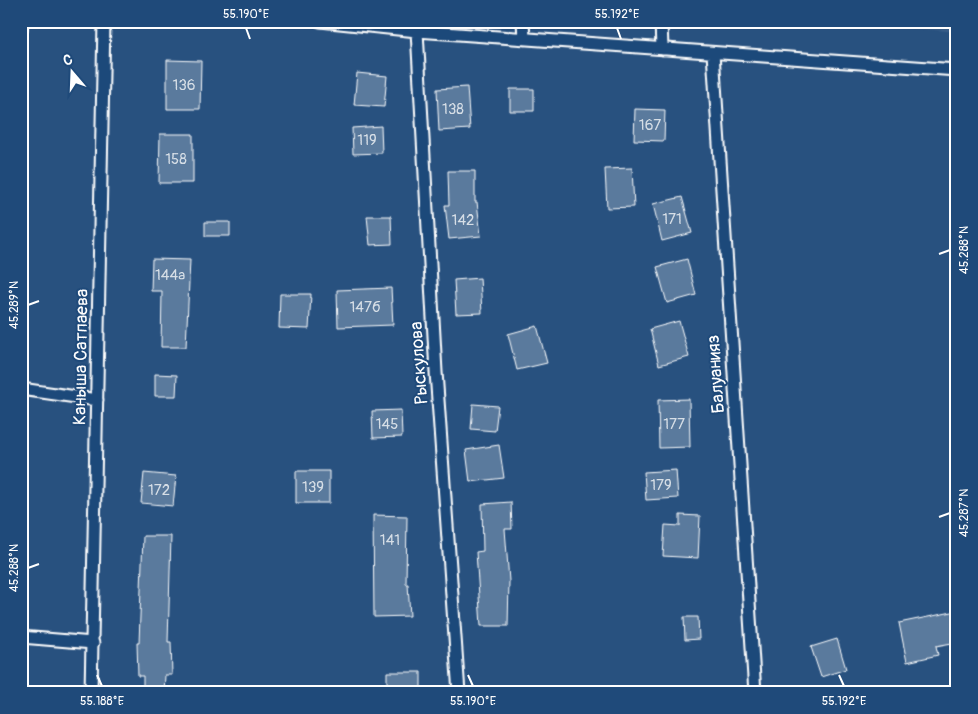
<svg xmlns="http://www.w3.org/2000/svg" width="978" height="714" font-family="Pangolin,sans-serif">
  <rect width="100%" height="100%" fill="#28517f"/>
  <filter id="ink" filterUnits="userSpaceOnUse"><feTurbulence type="fractalNoise" baseFrequency=".02" numOctaves="2"/><feDisplacementMap in="SourceGraphic" scale="10" xChannelSelector="R" yChannelSelector="G"/><feConvolveMatrix kernelMatrix="1 2 1 2 8 2 1 2 1" color-interpolation-filters="sRGB"/></filter>
  <g filter="url(#ink)">
    <path fill="#375d88" d="M831,21h126v11z"/>
    <path fill="#5a7a9d" stroke="#fff" d="M167,60l34,1 -1,48h-33z
      M357,73l30,3 -3,31 -30,-2z
      M467,87l3,42 -31,2 -2,-42z
      M510,89h24v22h-24z
      M635,109l30,1 -1,31 -30,-1z
      M381,126l1,27 -29,1 -1,-26z
      M160,134h33v49h-34z
      M632,168l2,39 -27,1 -2,-39z
      M448,171h27v31h2l4,34 -32,3 -4,-34h4z
      M682,197l10,36 -30,8 -9,-37z
      M367,216h24l1,28 -22,1z
      M205,222h25v14h-25z
      M152,259l38,1 -4,87h-25l1,-56h-11z
      M687,259l9,36 -29,8 -10,-36z
      M480,278l2,35 -26,1 -2,-34z
      M391,288l2,37 -55,2 -1,-37z
      M280,294h31l-2,35 -30,-1z
      M679,321l10,36 -30,8 -9,-36z
      M537,326l10,37 -30,7 -9,-36z
      M155,374l22,1 -1,21h-21z
      M689,399l1,48 -31,1 -1,-48z
      M473,404l25,2 -3,25 -24,-2z
      M401,410l1,27 -29,1 -1,-27z
      M499,445l5,33 -34,4 -4,-32z
      M676,470l2,28 -32,2 -2,-28z
      M296,471h33v32h-33z
      M144,473l32,3 -3,30 -32,-3z
      M511,502l1,27h-7l4,52 -1,45h-27l-5,-74 7,-1 -1,-47z
      M373,515l34,1 -1,68h2l2,32 -36,1z
      M680,515l20,1 -2,42 -35,-2 2,-31 15,1z
      M143,536h28l-3,106h3l1,33h-7l-1,18h-21v-17h-5l-1,-33h2z
      M957,611v31l-21,4 2,9 -31,7 -8,-39z
      M684,617h14l1,22 -14,1z
      M837,639l9,30 -25,8 -10,-30z
      M387,672h34v21h-34z"/>
    <g fill="none" stroke-linecap="round" stroke-linejoin="round">
      <defs>
        <path id="minor" d="M320,21l97,10 540,39
          M523,21l1,18
          M661,21l1,28
          M21,30l1,-9
          M417,31l19,341 23,321
          M713,53l42,640
          M21,389l76,11
          M21,637l72,6
          M91,693l13,-672"/>
      </defs>
      <use href="#minor" stroke="#fff" stroke-width="15"/>
      <use href="#minor" stroke="#1f4a7a" stroke-width="11"/>
    </g>
  </g>
  <path fill="none" stroke="#fff" stroke-width="2" d="M246,28l4,11M617,28l4,11M939,254l11,-4M28,305l11,-4M939,517l11,-4M28,568l11,-4M97,675l5,11M468,675l5,11M839,675l5,11"/>
  <g text-anchor="middle" dominant-baseline="central" stroke-width="4" stroke-linejoin="round" paint-order="stroke">
    <g font-size="15" fill="#d6dee6">
      <text x="184" y="85">136</text>
      <text x="453" y="109">138</text>
      <text x="650" y="125">167</text>
      <text x="367" y="140">119</text>
      <text x="176" y="159">158</text>
      <text x="672" y="219">171</text>
      <text x="463" y="220">142</text>
      <text x="170" y="275">144а</text>
      <text x="365" y="307">147б</text>
      <text x="387" y="424">145</text>
      <text x="674" y="424">177</text>
      <text x="661" y="485">179</text>
      <text x="313" y="487">139</text>
      <text x="159" y="490">172</text>
      <text x="390" y="540">141</text>
    </g>
    <g font-size="18" fill="#fff" stroke="#1f4a7a">
      <text transform="translate(81 357) rotate(-89)">Каныша Сатпаева</text>
      <text transform="translate(419 363) rotate(-94)">Рыскулова</text>
      <text transform="translate(716 374) rotate(-94)">Балуанияз</text>
    </g>
  </g>
  <rect width="978" height="714" fill="none" stroke="#1f4a7a" stroke-width="55"/>
  <g transform="translate(72 72) rotate(341)" stroke="#1f4a7a" stroke-width="4" paint-order="stroke">
  <path d="M0-4L9 19L0 12L-9 19Z" fill="#ffffff"/>
  <text y="-8" font-size="14" font-weight="bold" text-anchor="middle" fill="#ffffff">С</text>
  </g>
  <rect x="28" y="28" width="922" height="658" fill="none" stroke="#fff" stroke-width="2"/>
  <g font-size="12" text-anchor="middle" fill="#fff">
    <text x="246" y="18">55.190°E</text>
    <text x="617" y="18">55.192°E</text>
    <text transform="translate(964 250) rotate(-90)" y="4">45.288°N</text>
    <text transform="translate(14 305) rotate(-90)" y="4">45.289°N</text>
    <text transform="translate(964 513) rotate(-90)" y="4">45.287°N</text>
    <text transform="translate(14 568) rotate(-90)" y="4">45.288°N</text>
    <text x="102" y="705">55.188°E</text>
    <text x="473" y="705">55.190°E</text>
    <text x="844" y="705">55.192°E</text>
  </g>
</svg>
